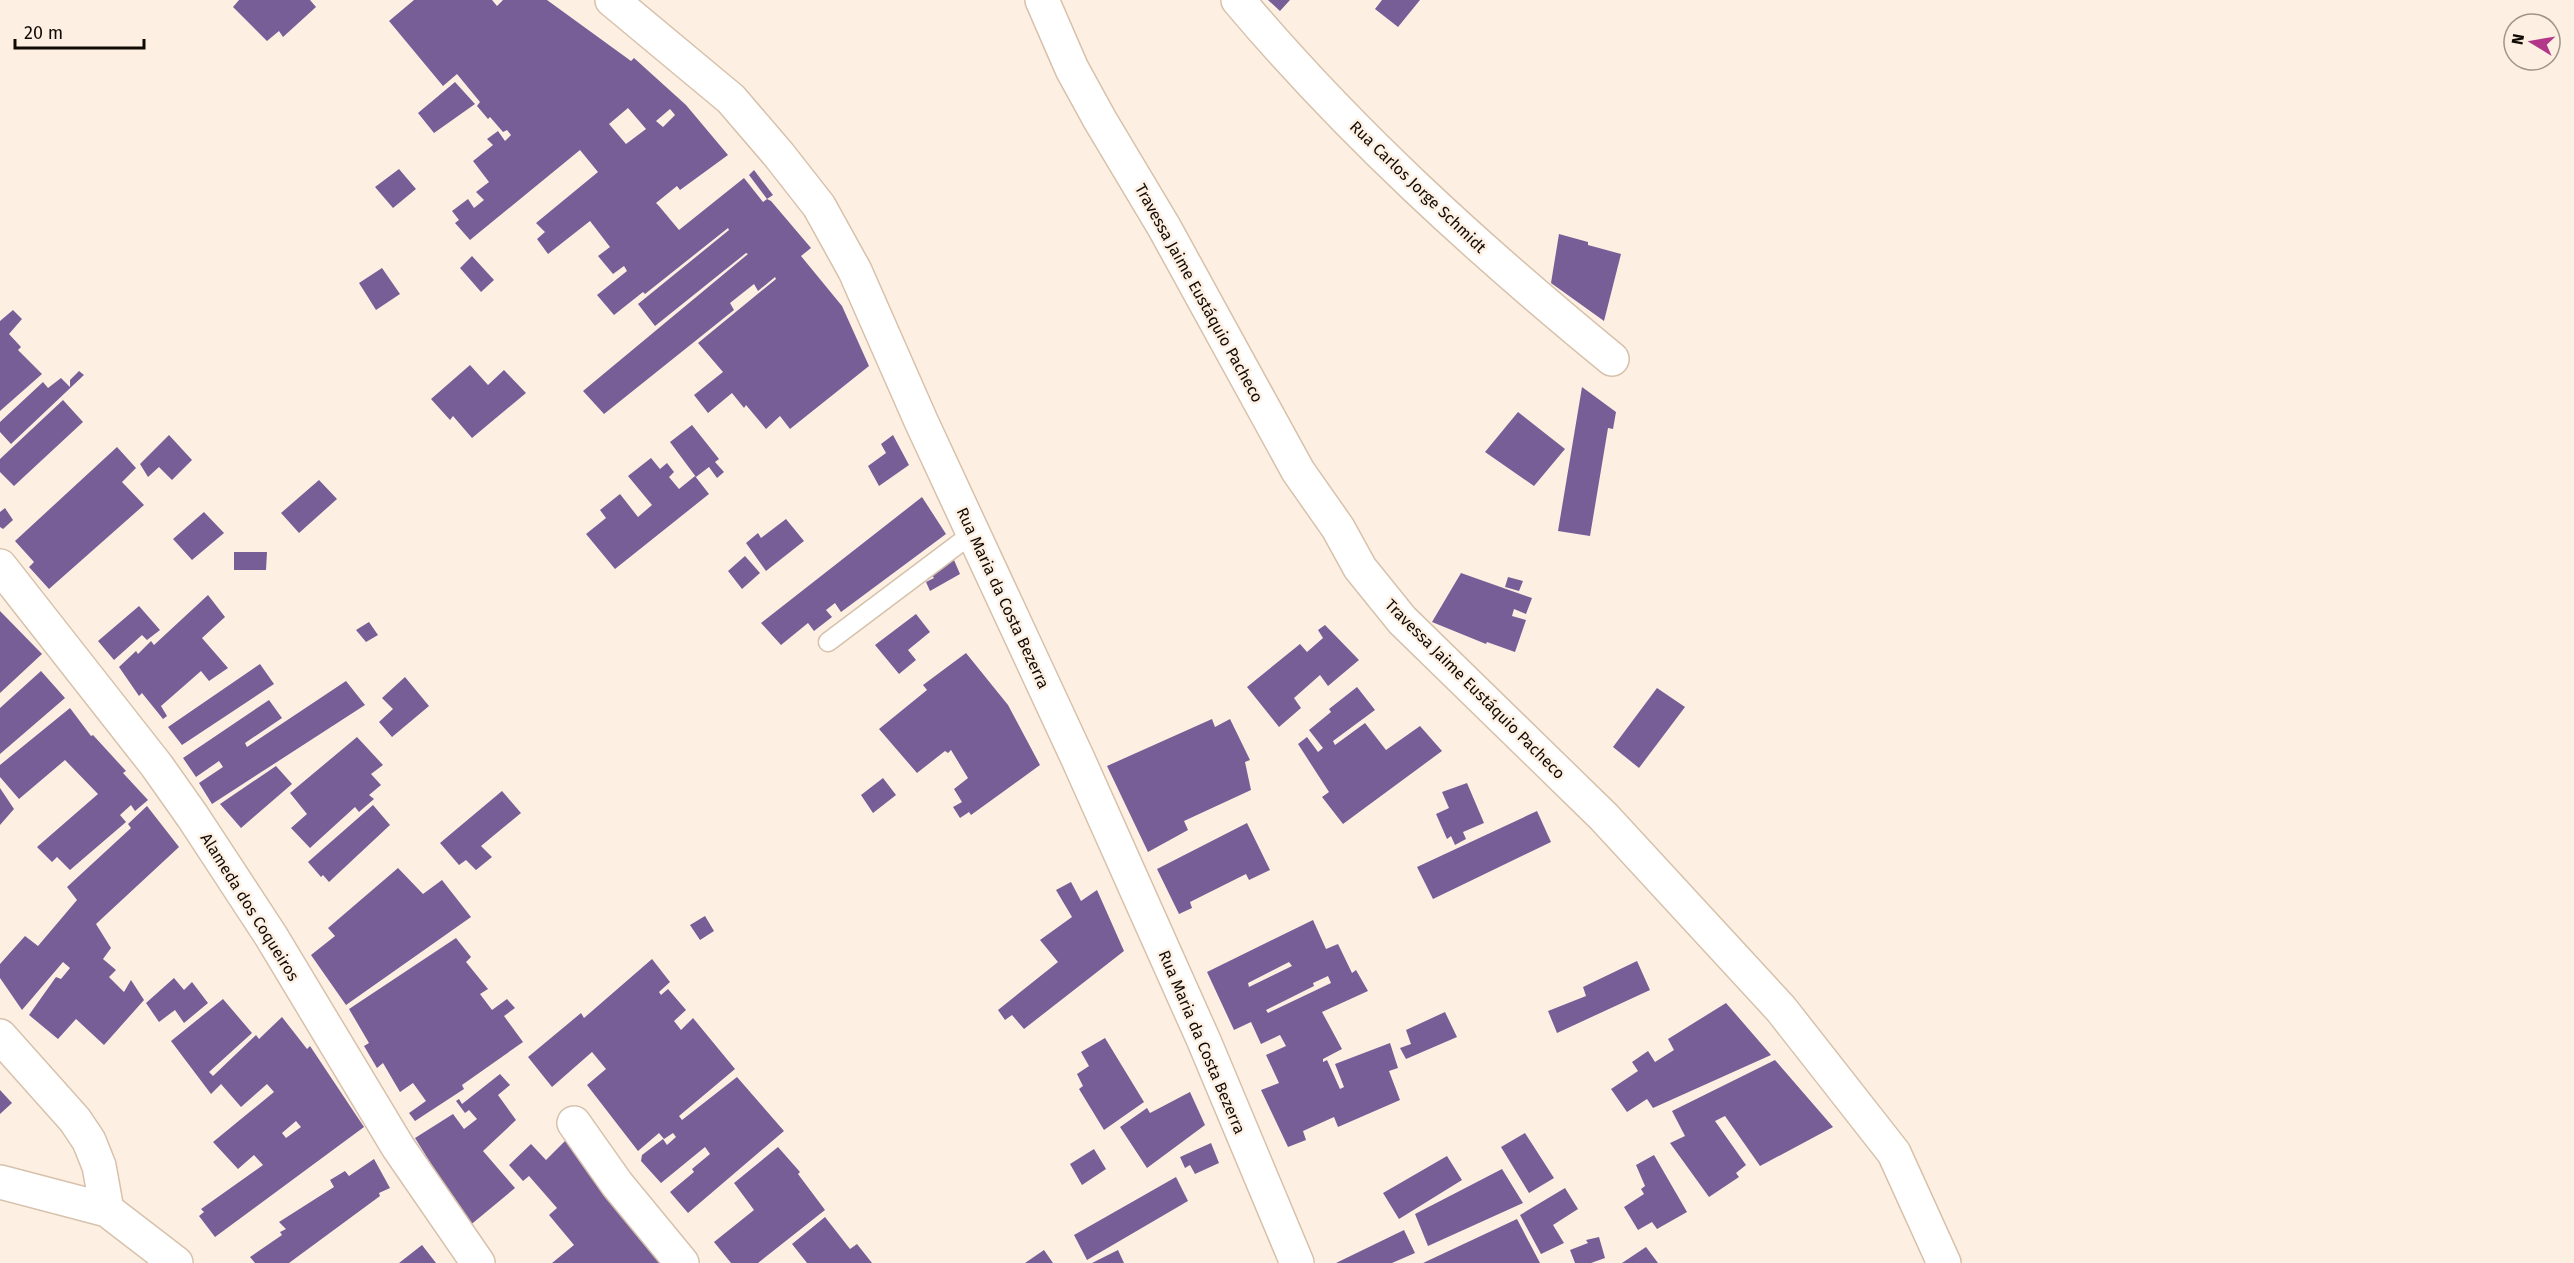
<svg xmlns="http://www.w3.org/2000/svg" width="2574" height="1263" font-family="'Fira Sans',sans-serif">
  <rect width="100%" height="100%" fill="#fdf0e2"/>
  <path fill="#775e97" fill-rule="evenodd" d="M239,0h71l6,7 -33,30 -4,-6 -12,10 -34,-34z
    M414,0h78l5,6 6,-6h44l84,61 3,-3 52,47 42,50 -48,35 -3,-4 -21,17 3,3 20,24 65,-52 19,24 4,-3 4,2 40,47 -10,8 41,50 27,60 -79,63 -10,-13 -14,13 -20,-24 -2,3 -12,-15 -24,20 -14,-18 29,-23 -25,-29 78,-64 -1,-2 -17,14 -4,-7 -24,19 4,7 -130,104 -21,-23 165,-137 -2,-1 -91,73 -17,-22 91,-74 -1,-2 -83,66 -2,-2 -29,23 -17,-20 30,-24 -3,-5 -11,8 -15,-18 12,-9 -20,-26 -42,33 -11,-15 8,-7 -9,-9 62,-51 -18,-22 -110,90 -15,-17 4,-3 -7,-9 16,-12 6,9 10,-8 -8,-8 13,-10 -16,-21 20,-16 -6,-6 11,-8 7,10 6,-6 -4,-5 -4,2 -13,-15 -2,2 -11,-13 3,-4 -23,-28 -14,12 -54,-65zM628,108l18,21 -20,15 -17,-20zM670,109l5,6 -12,12 -7,-6z
    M1268,0h22l-10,11z
    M1382,0h38l-22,27 -23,-18z
    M455,82l20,22 -41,29 -16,-20z
    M399,169l17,20 -23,19 -18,-21z
    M754,170l19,25 -6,4 -18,-24z
    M1559,234l29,8v3l33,9 -17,67 -53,-38z
    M472,256l22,24 -13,12 -21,-24z
    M382,268l18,26 -24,16 -17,-27z
    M13,310l9,9 -13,15 12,13 -3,3 24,24 -42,37v-90z
    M470,365l18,20 16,-15 22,23 -54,45 -19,-22 -3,4 -19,-21z
    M79,371l5,4 -73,69 -11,-12v-10l43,-40 5,6 13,-10 9,9v-7z
    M1582,387l34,25 -3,17 -5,-1 -18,108 -32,-5z
    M63,400l20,22 -69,64 -14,-14v-13z
    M1518,412l47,37 -31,37 -49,-34z
    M692,425l27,34 -4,3 9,10 -7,6 -8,-11 -13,10 -26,-35z
    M169,435l23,25 -20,20 -13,-13 -11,10 -8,-13z
    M893,435l16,30 -30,21 -11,-20 18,-13 -5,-9z
    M117,447l19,21 -14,14 22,23 -95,84 -20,-22 5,-5 -19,-21z
    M651,458l9,11 7,-6 7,9 -5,5 10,12 16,-13 14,18 -94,75 -29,-35 20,-16 -6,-8 20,-16 18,23 14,-12 -24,-29z
    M319,480l18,19 -38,34 -18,-20z
    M922,497l24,37 -105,78 -6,-9 -9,7 6,7 -18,14 -6,-8 -27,22 -20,-22z
    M5,508l8,12 -10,9 -3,-2v-15z
    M204,512l20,21 -32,27 -19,-21z
    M786,519l18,22 -38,30 -20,-28 12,-10 3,5z
    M234,552h33l-1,18h-32z
    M745,556l15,17 -18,16 -14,-18z
    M954,560l6,14 -30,17 -4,-9 8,-4 -3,-4z
    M1461,573l71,25 -6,16 -12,-5 -2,7 14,4 -11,32 -28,-10 -1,2 -54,-22z
    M1508,577l15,4 -4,10 -14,-4z
    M208,595l17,22 -23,21 26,30 -19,13 -8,-10 -40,35 6,10 -4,3 -21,-26 -3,3 -20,-29 17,-16 2,3 13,-13 3,4z
    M139,606l21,24 -13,10 -5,-5 -28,25 -16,-19z
    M0,611l42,43 -42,39z
    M916,614l14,18 -22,18 8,10 -17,14 -24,-29z
    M369,622l9,13 -12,7 -10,-12z
    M1325,625l34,35 -31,26 -8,-11 -26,23 7,10 -22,19 -32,-40 53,-43 7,8 16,-14 -5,-8z
    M966,653l42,52 32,60 -69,50 -2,-3 -9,6 -7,-11 9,-5 -8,-13 14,-11 -17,-28 -3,3 -3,-2 -28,22 -38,-44 48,-39 -4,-5z
    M260,664l14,20 -92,61 -14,-18z
    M41,671l24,27 -65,56v-46z
    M405,677l24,29 -37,31 -13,-15 14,-13 -11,-11z
    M346,681l19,24 -153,99 -13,-21 24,-16 -4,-6 -23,16 -13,-19 86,-58 13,18 -37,25 2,4z
    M1357,687l18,23 -42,31 2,4 30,-22 21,27 34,-24 22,25 -99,73 -21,-27 7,-5 -31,-48 9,-7 11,15 5,-4 -14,-18 22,-18 -2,-3z
    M1657,688l28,19 -46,61 -26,-21z
    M70,708l21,28 2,-1 33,36 -3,2 25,27 -13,11 -4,-6 -11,10 6,7 -56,48 -13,-13 -5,5 -15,-15 61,-53 -33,-34 -46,39 -19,-22v-12z
    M1212,719l3,8 15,-8 20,41 -5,2 6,28 -67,31 4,9 -40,22 -41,-86z
    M357,737l26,28 -12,9 10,11 -12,10 5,4 -15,13 -4,-5 -45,41 -19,-20 16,-14 -17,-21z
    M276,766l16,18 -51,44 -21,-24z
    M883,778l13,17 -23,18 -12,-18z
    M1467,783l17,40 -21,9 3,7 -11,6 -4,-9 -4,3 -11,-25 13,-6 -7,-16z
    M0,788l14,21 -14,16z
    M502,791l19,22 -40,33 11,11 -16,13 -10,-10 -7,5 -19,-22z
    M373,805l17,20 -61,57 -6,-7 -2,2 -13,-15z
    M147,806l32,41 -83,77 15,24 -8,11 13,11 -7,7 15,15 7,-12 13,20 -40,45 -28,-26 -18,20 -29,-24 27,-38 5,2 9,-11 -7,-6 -41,48 -22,-32v-14l25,-28 13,10 39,-46 -10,-13 64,-59 -3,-4z
    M1537,811l14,31 -118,57 -16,-32z
    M1247,823l23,47 -21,10 -3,-6 -56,28 2,6 -13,6 -22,-45z
    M398,868l25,26 19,-14 29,37 -125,88 -35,-50 24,-19 -7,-8z
    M1071,882l10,19 16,-11 27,61 -100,78 -12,-14 -7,5 -7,-10 60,-48 -18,-22 32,-23 -16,-27z
    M705,916l9,15 -14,9 -10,-15z
    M1313,920l13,29 12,-5 14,29 4,-3 12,21 -46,21 20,37 -19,10v3l4,-2 13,29 4,-2 -9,-23 55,-21 8,25 -9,3 11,29 -62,27 -4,-10 -31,14 3,9 -18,7 -27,-57 18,-7 -13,-28 20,-9 -6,-11 -19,9 -10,-22 -17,8 -27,-58zM1289,962l3,4 -43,21 -1,-4zM1328,976l3,7 -63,30 -2,-3 48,-24 -1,-3z
    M456,938l15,19 -5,5 22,27 -8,5 12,16 15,-11 8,9 -11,8 19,26 -61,43 2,4 -49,32 -6,-8 17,-12 -13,-18 -13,9 -17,-29 -6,5 -13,-22 5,-3 -20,-34z
    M652,959l18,23 -11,10 2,3 7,-6 18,21 -12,11 7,9 12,-12 42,51 -56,47 3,4 55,-43 47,54 -96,82 -18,-21 24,-20 -2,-3 18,-15 -5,-7 -44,36 -20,-22 1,-6 21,-16 4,6 9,-8 -3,-4 -9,6 -5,-6 -21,18 -51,-66 19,-16 -14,-17 -40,35 -24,-30 53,-44 3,5z
    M1637,961l13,29 -93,43 -9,-22 38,-15 -3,-9z
    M174,978l10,12 8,-8 16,21 -24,20 -9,-13 -16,12 -13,-19z
    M223,999l29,34 -43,39 4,4 43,-41 3,4 23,-22 25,32 3,-3 54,81 -149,110 -16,-21 5,-4 -3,-3 62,-44 -9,-10 -16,14 -25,-27 61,-50 -7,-8 -26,23 -20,-23 -10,10 -40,-53zM296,1121l5,6 -15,11 -4,-5z
    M1726,1003l45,52 -118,53 -6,-9 -20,13 -16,-23 27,-18 -6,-9 16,-11 7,11 19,-12 -6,-11z
    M1445,1012l12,25 -51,22 -6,-11 11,-4 -5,-14z
    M1105,1038l39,64 -40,28 -25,-41 4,-3 -6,-12 12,-8 -8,-14z
    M1775,1060l58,67 -73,39 -35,-50 -10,5 31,44 -10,8 3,4 -30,20 -39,-54 15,-7 -13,-25z
    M500,1074l10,11 -12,10 18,25 -33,31 32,37 -47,39 -31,-39 6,-5 -28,-45 38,-24 11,15 13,-10 -8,-9 -4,3 -9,-12 3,-2 3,5z
    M0,1090l12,13 -12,11z
    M1190,1092l15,33 -58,43 -27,-41 27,-19 3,5z
    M1525,1133l29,45 -25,15 -28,-46z
    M567,1139l101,124h-116l22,-18 -25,-30 8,-7 -28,-32 -6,5 -14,-16 22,-21 15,16z
    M1211,1143l8,20 -24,11 -5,-9 -5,3 -5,-11z
    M778,1147l22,25 -2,2 27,36 -67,53h-27l-17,-21 40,-32 -20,-27z
    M1094,1149l12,20 -24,16 -12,-21z
    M1654,1155l33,57 -30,17 -5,-7 -14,8 -14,-23 20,-13 -3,-5 4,-3 -9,-21z
    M1447,1156l15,24 -63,39 -16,-26z
    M374,1159l16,29 -11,5 1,3 -91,67h-34l-5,-6 32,-22 -2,-3 6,-3 -7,-7 55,-35 -4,-7 15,-9 4,5z
    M1502,1169l21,34 -95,43 -13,-32z
    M1176,1177l12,24 -101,59 -13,-25z
    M1565,1188l13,21 -25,16 11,18 -23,11 -21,-39z
    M825,1217l25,32 7,-5 15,19h-65l-15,-19z
    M1517,1219l23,44h-117z
    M1404,1230l11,23 -23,10h-56z
    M1599,1237l6,21 -14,5h-16l-5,-13 18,-7 -2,-3z
    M422,1245l14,18h-37z
    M1646,1247l12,16h-36z
    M1044,1250l9,13h-28z
    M1118,1250l6,13h-32z"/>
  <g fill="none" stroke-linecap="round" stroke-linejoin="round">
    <defs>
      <path id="service" d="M828,642l145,-109"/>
      <path id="minor" d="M612,0l119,99 48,56 40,51 36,65 66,150 157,338 126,282 93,222
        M1042,0l30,69 28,51 64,107 134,244 40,57 22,40 42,52 202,197 177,192 113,144 50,110
        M1238,0c112,133 240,249 374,359
        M0,566l157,200 36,51 78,119 127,211 80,116
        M0,1036l75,84 14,21 10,25 8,44 69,53
        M574,1123l43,61 65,79
        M0,1182l107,28"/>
    </defs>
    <use href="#service" stroke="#d7c1ab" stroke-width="21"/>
    <use href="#minor" stroke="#d7c1ab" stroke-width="36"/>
    <use href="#service" stroke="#fff" stroke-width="18"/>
    <use href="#minor" stroke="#fff" stroke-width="33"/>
  </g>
  <g text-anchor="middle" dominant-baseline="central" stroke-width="5" stroke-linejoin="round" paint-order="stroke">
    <g font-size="16" fill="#110a04" stroke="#fdf0e2">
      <text transform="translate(1418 187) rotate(44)">Rua Carlos Jorge Schmidt</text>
      <text transform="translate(1199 293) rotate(61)">Travessa Jaime Eustáquio Pacheco</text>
      <text transform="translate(1003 598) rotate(65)">Rua Maria da Costa Bezerra</text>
      <text transform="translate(1475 689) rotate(45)">Travessa Jaime Eustáquio Pacheco</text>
      <text transform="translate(250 907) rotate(58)">Alameda dos Coqueiros</text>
      <text transform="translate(1202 1042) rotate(67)">Rua Maria da Costa Bezerra</text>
    </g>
  </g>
  <g transform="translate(2532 42) rotate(281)"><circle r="28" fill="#fdf0e2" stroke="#9f9489" stroke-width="1.5"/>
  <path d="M0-4.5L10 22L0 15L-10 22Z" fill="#b23789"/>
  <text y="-9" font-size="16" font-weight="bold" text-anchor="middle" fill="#110a04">N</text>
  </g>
  <path d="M15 39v9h129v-9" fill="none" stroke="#110a04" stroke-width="3"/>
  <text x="24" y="39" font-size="18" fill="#110a04" stroke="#fdf0e2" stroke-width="4.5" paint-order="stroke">20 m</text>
</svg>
